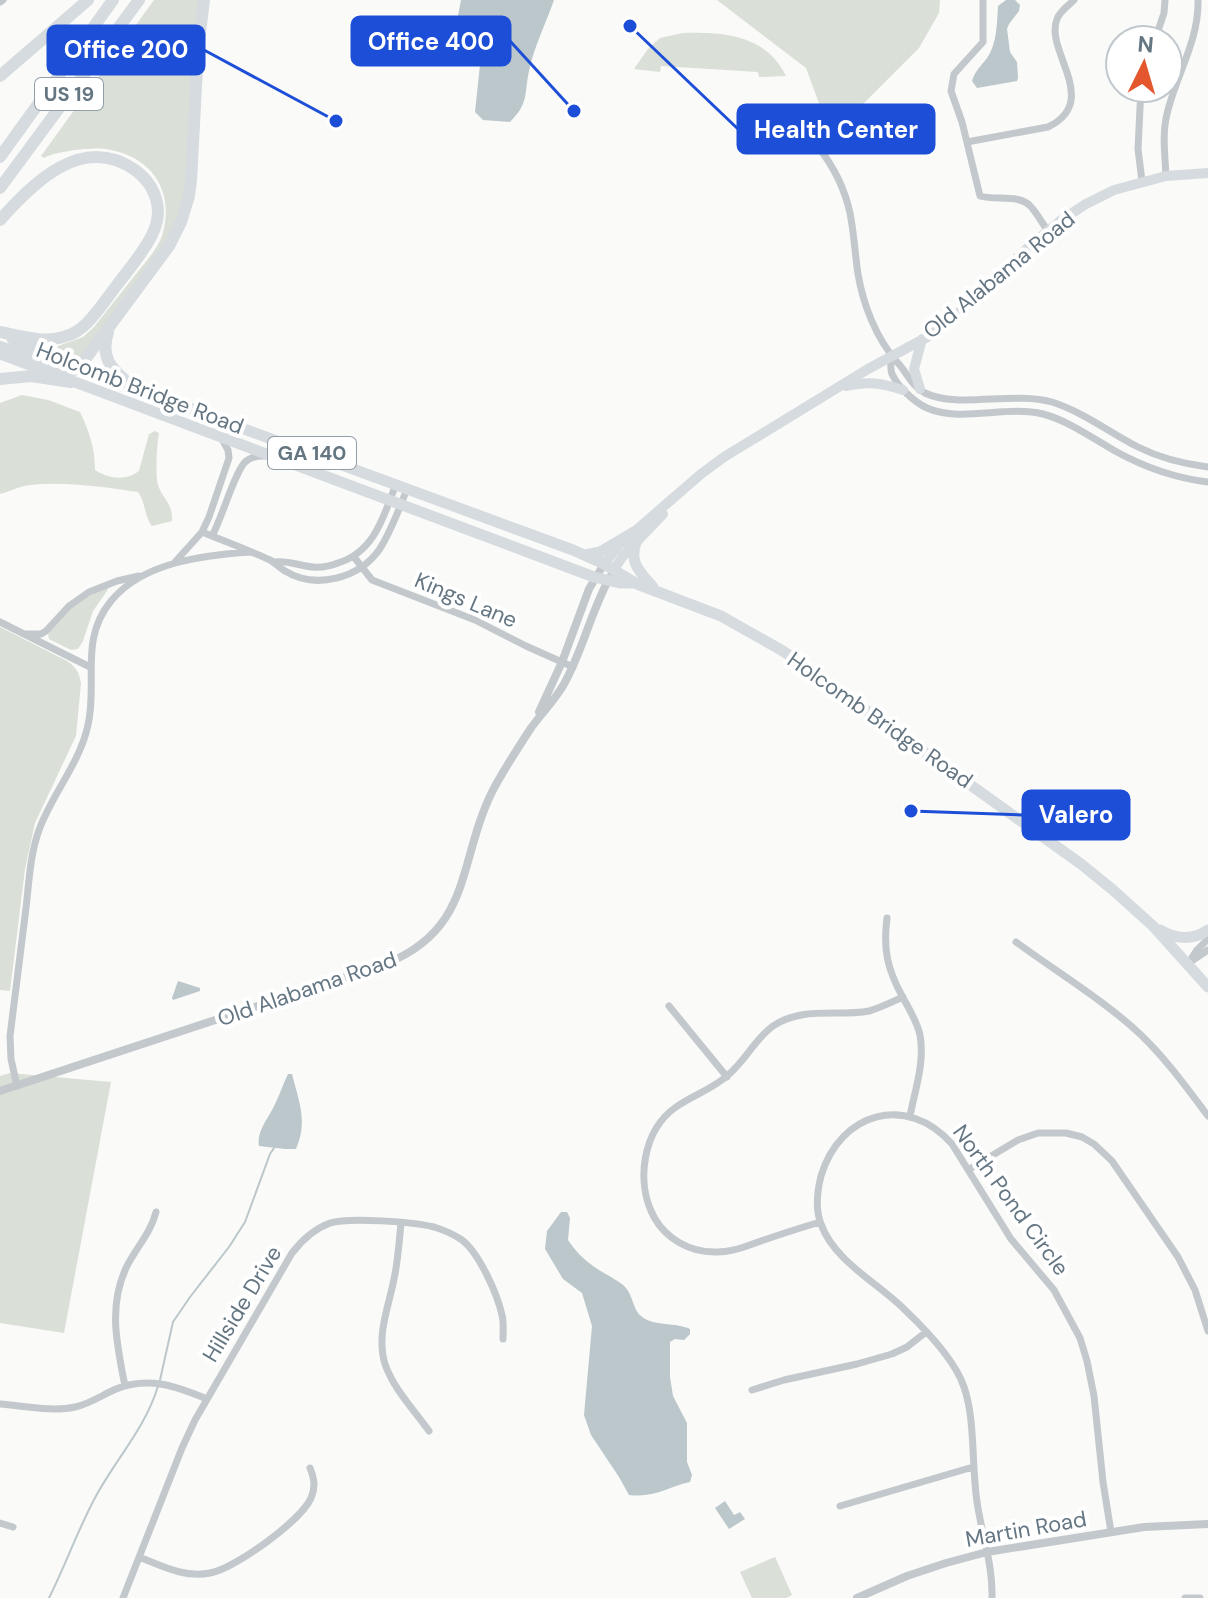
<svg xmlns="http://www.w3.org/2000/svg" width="1208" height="1598" font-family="'DM Sans',sans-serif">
  <rect width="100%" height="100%" fill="#fafaf8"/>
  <path fill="#dadfd7" d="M154,0h47l-14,188 -17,48 -89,121 -24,-9 1,-2 25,-9 11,-10c14,-18 28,-35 42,-53 10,-13 23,-26 27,-42 11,-41 -11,-74 -52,-82 -13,-3 -25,-1 -37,0 -10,2 -21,3 -30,8l-3,-2z
    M717,0h223l-1,13 -20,35 -88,88 -25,-68z
    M683,33c41,-1 83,2 103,43l-27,1 -1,-5 -97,-6 -1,6 -26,-3 14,-20 12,-11z
    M22,395l26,5 32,12c9,19 15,36 15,58 14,9 31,11 44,1l10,-37 6,-3 4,2c-2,11 -4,42 -1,52 5,15 15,18 14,36l-20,5c-8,-10 -6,-23 -14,-34 -32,-5 -82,-12 -114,-6 -8,2 -16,6 -24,8v-91z
    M107,587l1,2 -1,2 -14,20 -10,30 -5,8 -7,1 -22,-11 -1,-5c13,-23 35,-36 59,-47z
    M0,627l67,34c9,6 12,11 14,22l-5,53 -41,87 -10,46 -15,122 -10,-1z
    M10,1073l101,9 -47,251 -64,-10v-247z
    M775,1557l17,38 -6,3h-34l-12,-26z"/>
  <path fill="#bbc7cb" d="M461,0h93c-8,23 -20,47 -25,71 -5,24 0,32 -19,51l-27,-2 -8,-8 5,-47 -1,-16 -22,-28z
    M1006,0h9l5,5 -1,6 -10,13 -2,5 3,23 7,10 1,16 -1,3 -40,7 -5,-7c3,-10 9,-15 15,-23 10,-14 10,-35 11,-52z
    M178,981l22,7v3l-27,9 -1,-2z
    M288,1074h4c7,28 16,47 4,75h-11l-26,-3c-3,-15 10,-28 16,-42 5,-10 8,-20 13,-30z
    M561,1212h6l3,6 -2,22c11,17 26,28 43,37 6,4 11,6 15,11 7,8 7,22 15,28 13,11 35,6 49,13v5l-6,6 -9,-1 -5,3v35l3,19 14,27v39l5,13 -2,7c-23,5 -35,16 -61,13l-10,-18 -28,-42 -7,-20 8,-89 -10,-33 -19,-14 -18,-30 2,-18z
    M725,1501l9,14 6,-3 5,7 -16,10 -14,-21z"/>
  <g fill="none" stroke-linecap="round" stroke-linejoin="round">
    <path stroke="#bbc7cb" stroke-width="2" d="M160,1380l13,-58 17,-25 39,-50 16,-25 25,-68 4,-6
      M49,1598c17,-34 29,-69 47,-102 20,-37 50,-69 62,-110"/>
    <path stroke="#c3c8cc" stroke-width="7" d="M983,0v42l-29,32 -3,17 11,31 18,74c16,5 41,-3 52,12 6,7 10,15 16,23
      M0,2l3,-2
      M1155,40l9,-27 1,-13
      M1141,88l-3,61 4,32
      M967,142l81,-15c54,-26 -4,-76 9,-108 3,-8 11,-13 17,-19
      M819,148c14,18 26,42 31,65 4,20 5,41 8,61 5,30 18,64 39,88 10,10 14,24 28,31 33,16 87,-2 127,9 31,10 57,30 86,45 22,11 46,17 70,20
      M1166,176c-1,-21 -4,-42 1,-62 9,-39 32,-73 31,-114
      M891,356c0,5 -1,13 1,18 6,13 22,28 35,34 34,15 79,-3 116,6 26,7 49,24 72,37 29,16 59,27 93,31
      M202,532c22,9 46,18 68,28 6,3 9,8 15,11 31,19 74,7 94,-21 12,-18 20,-41 28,-61
      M212,536c10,-18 22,-62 33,-74 6,-5 11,-6 19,-6
      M354,557l18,23 103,40 51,26 47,21
      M175,562l27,-30 7,-15 20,-59 -1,-8 -6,-11
      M275,562c14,-2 24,4 38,5 8,1 17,-1 25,-4 37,-11 46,-48 58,-79
      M0,622l90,45
      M26,634h15l5,-3 23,-25 20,-14 28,-11 22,-5
      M887,918c-4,31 0,50 15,78 7,13 15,25 18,39 5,27 -5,55 -10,81
      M1016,942c41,30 89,59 125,93 25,24 46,53 67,81
      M1193,960l15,-10
      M1188,964l9,-14 11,-11
      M669,1006l58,71
      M17,1086l-6,-27 -1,-23c5,-43 11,-85 16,-128 3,-26 4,-53 13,-78 13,-36 41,-67 49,-105 10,-44 -9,-85 23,-124 32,-39 93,-46 140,-49
      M968,1170l50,-30 20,-7h28l16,4 12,7 18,17 66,96 17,33 13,41
      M820,1222c-20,6 -39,12 -59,19 -15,5 -30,12 -47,11 -24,0 -48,-13 -60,-35 -19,-35 -11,-87 22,-110 17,-12 37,-18 52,-32 17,-14 27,-36 45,-49 29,-20 64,-9 96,-15 11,-3 23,-9 34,-14
      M401,1224c-2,18 -3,37 -7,55 -5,27 -18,56 -9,85 8,24 29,46 44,67
      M125,1386c-8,-41 -17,-79 1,-118 9,-19 25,-35 30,-56
      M752,1390l32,-10 73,-16 35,-10 15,-7 19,-15
      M0,1404c24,2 52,8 75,3 15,-3 27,-12 41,-18 32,-13 60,-3 91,10
      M840,1506l133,-39
      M0,1523l13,4
      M139,1557c23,9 45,21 71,16 24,-4 91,-52 101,-75 5,-11 3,-20 -1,-30
      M123,1598l59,-150 13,-28 97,-167c10,-13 22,-24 38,-30 19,-6 84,-1 104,4 10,3 19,7 28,13 17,13 35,53 40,75 2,7 1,16 1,24
      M992,1598c1,-31 -9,-60 -14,-90 -7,-37 -2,-87 -14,-121 -9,-27 -38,-57 -59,-77 -27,-27 -71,-49 -84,-86 -6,-15 -4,-32 0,-48 19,-64 86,-83 131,-32l59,95 43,51 26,48 7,23 7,35 9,86 8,50
      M1185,1598h15"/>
    <path stroke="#c3c8cc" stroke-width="8" d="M539,712l23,-50 27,-73 15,-25
      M0,1091l385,-127c89,-35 72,-103 108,-174 11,-21 25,-42 38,-62 11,-15 24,-28 33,-44 19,-34 27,-73 46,-107
      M857,1598l50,-22 39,-13 41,-11 157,-25 64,-3"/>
    <path stroke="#d6dbdf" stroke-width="10" d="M846,386c23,-5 35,-3 57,4
      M920,389l-6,-20 8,-30
      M604,564l15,-19 82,-71 23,-17 144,-88 63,-34 21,-16 80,-75 28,-23 26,-17 28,-14 52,-14 42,-3
      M614,569l9,-13 40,-42"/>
    <path stroke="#d6dbdf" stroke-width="11" d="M12,339l216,84 345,127 31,14 33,20 84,32 62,35 298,213 32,26 40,36 55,61
      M0,354l594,223 26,6h13
      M637,540c-9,22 2,31 16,47
      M585,555l15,-3 34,-20
      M1160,930c15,9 33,11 48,0"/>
    <path stroke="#d6dbdf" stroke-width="12" d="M0,76l88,-76
      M0,157l113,-157
      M0,188l139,-188
      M0,220c33,-37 82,-87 135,-50 14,10 22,24 23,41 0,8 -2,16 -6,24 -9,18 -23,34 -35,50 -10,13 -19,27 -30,38 -6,6 -13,11 -21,13 -21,8 -45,0 -66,-4
      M108,332c-8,26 3,36 21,52
      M0,347l67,24 11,-2 91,-123 12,-24 8,-26 2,-15 7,-132 6,-49
      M0,379l31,-3 40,6"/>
  </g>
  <g text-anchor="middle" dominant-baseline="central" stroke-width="8" stroke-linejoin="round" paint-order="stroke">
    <g fill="#fff" stroke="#939fa8" stroke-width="2">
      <rect x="35" y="78" width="68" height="32" rx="6"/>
      <rect x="268" y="437" width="88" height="32" rx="6"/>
    </g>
    <g font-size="20" font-weight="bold" fill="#657683">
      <text x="69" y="94">US 19</text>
      <text x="312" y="453">GA 140</text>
    </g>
    <g font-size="22" fill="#657683" stroke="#fff">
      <text transform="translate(999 275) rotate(-39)">Old Alabama Road</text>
      <text transform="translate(140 388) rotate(21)">Holcomb Bridge Road</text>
      <text transform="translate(466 600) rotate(23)">Kings Lane</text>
      <text transform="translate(880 720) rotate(35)">Holcomb Bridge Road</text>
      <text transform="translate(307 989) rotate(-19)">Old Alabama Road</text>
      <text transform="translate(1011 1200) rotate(54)">North Pond Circle</text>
      <text transform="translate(242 1304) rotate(-59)">Hillside Drive</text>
      <text transform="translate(1026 1529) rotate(-10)">Martin Road</text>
    </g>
  </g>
  <path fill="none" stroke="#1d4ed8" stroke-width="3" d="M574 111L510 41M336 121L204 50M630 26L738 129M911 811L1023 815"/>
  <g fill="#1d4ed8" stroke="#fff" stroke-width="3">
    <circle cx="574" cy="111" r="8"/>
    <circle cx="336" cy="121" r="8"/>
    <circle cx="630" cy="26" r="8"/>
    <circle cx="911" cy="811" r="8"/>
  </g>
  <g fill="#1d4ed8" stroke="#1d4ed8" stroke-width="3">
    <rect x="352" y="17" width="158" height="48" rx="8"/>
    <rect x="48" y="26" width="156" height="48" rx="8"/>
    <rect x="738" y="105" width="196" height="48" rx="8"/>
    <rect x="1023" y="791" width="106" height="48" rx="8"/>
  </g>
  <g font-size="24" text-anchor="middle" font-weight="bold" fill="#fff">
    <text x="431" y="50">Office 400</text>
    <text x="126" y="58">Office 200</text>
    <text x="836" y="138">Health Center</text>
    <text x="1076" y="823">Valero</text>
  </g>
  <g transform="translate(1144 64) rotate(5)"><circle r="38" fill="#ffffff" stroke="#c1c8cd" stroke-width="2"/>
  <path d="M0-6L14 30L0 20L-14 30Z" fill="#e4572e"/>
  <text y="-12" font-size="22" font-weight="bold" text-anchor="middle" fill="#657683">N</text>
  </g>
</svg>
